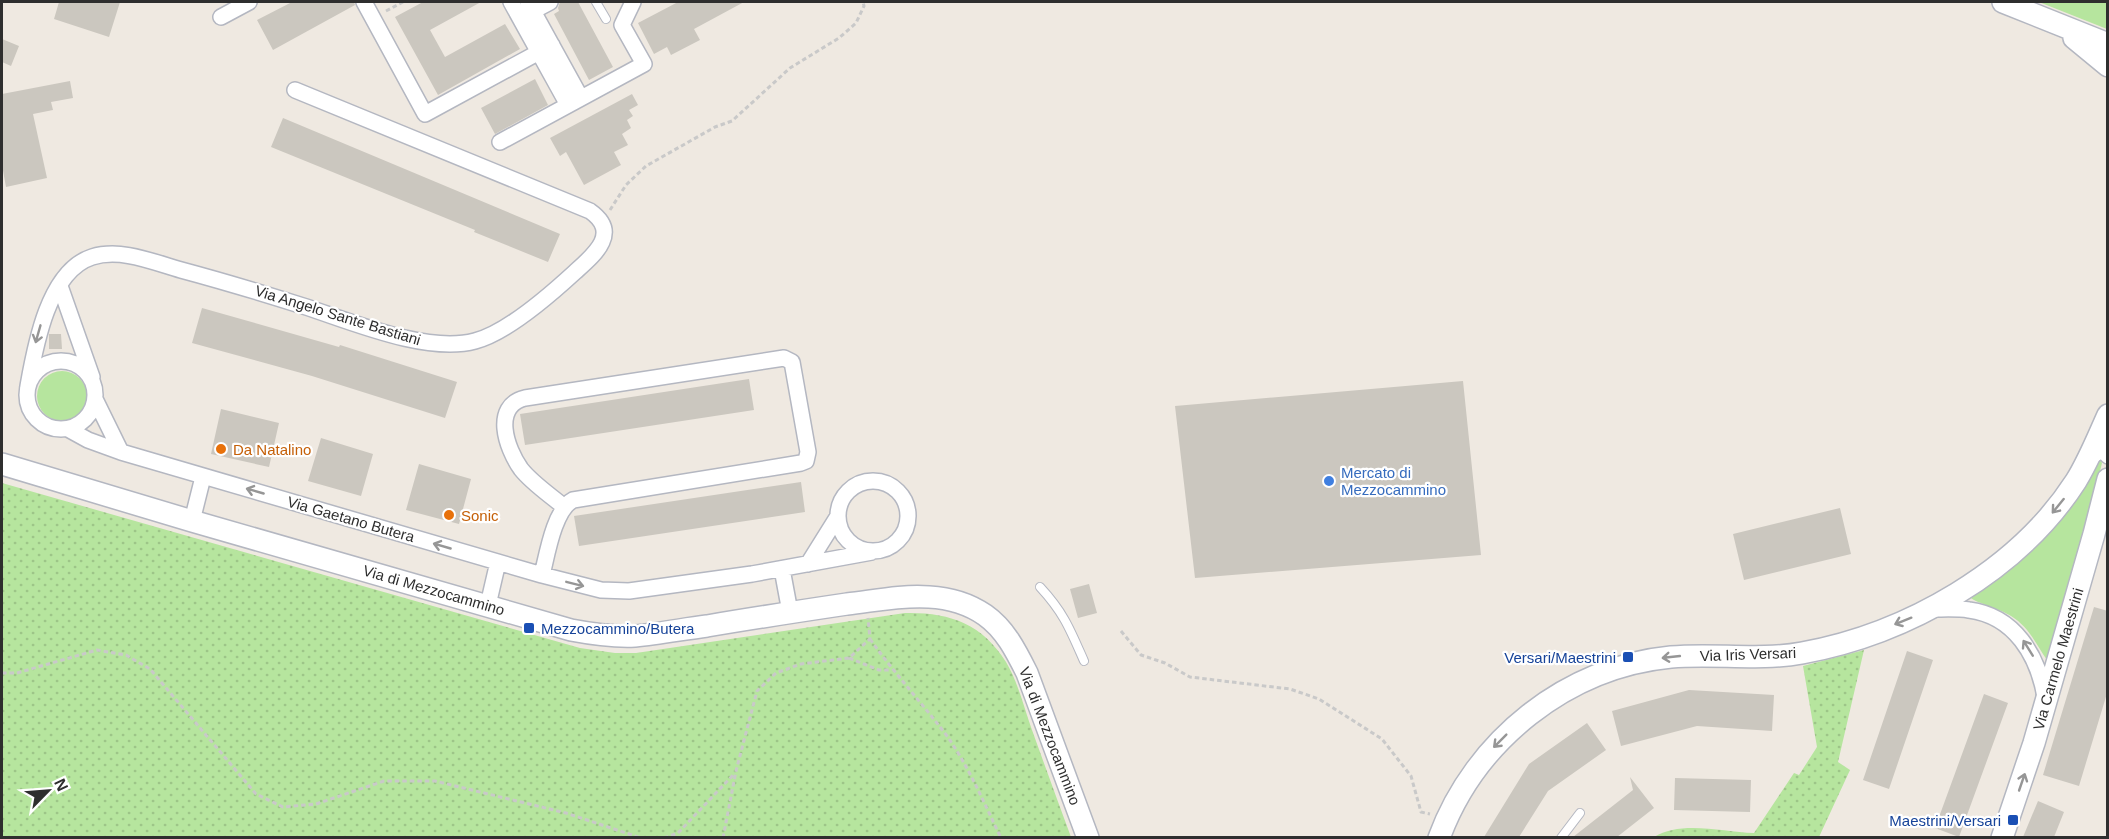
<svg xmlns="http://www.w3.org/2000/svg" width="2109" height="839" font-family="Helvetica,sans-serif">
  <defs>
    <pattern id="park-dots" width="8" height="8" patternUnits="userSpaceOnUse" patternTransform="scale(1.5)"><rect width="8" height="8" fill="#b6e59e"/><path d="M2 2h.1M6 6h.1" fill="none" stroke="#9dc588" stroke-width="1.8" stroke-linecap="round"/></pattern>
  </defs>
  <rect width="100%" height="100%" fill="#efe9e1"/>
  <path fill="#b6e59e" d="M2039,2h68v27z
    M37 396a25 25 0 1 1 50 0a25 25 0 1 1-50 0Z
    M2101,461l1,2 -16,64 -39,133c-11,-16 -18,-33 -36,-44 -10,-7 -39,-14 -42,-20l127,-134z"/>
  <path fill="url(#park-dots)" d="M2,483l578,165 35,5h21l269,-40c43,-1 77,10 101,49 12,20 18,46 26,68 13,36 26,72 39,107h-1069z
    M1864,650l-26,112 12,8 -31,67h-165c27,-17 69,-5 100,-4l40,-60 5,2 18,-28 -14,-81z"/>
  <path fill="#cbc7bf" d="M59,2h61l-11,35 -55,-18z
    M292,2h62l1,3 -82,45 -16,-30z
    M423,2h58l-51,28 15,27 60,-33 15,25 -82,46 -43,-78z
    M560,2h18l35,65 -24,13 -35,-66 5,-3 -1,-3z
    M678,2h66l-50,27 6,11 -29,15 -4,-8 -13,7 -16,-31z
    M2,39l17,7 -8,20 -9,-4z
    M535,79l13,26 -53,29 -14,-26z
    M70,81l3,17 -22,4 2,8 -20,4 14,64 -41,9 -4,-22v-71z
    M632,94l6,11 -9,5 4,6 -6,4 4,8 -9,6 6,11 -14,7 7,13 -37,20 -18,-33 -6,4 -10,-18z
    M283,118l277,116 -12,28 -74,-30 1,-2 -204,-83z
    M202,308l137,39 1,-2 117,37 -12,36 -133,-42 -120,-33z
    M49,334h12l1,15h-13z
    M749,379l5,31 -229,35 -5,-31z
    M1463,381l18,174 -286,23 -20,-172z
    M221,409l58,14 -10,44 -58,-13z
    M321,438l52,16 -12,42 -53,-15z
    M419,464l52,15 -12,45 -53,-14z
    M801,482l4,30 -226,34 -5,-30z
    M1840,508l11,46 -107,26 -11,-46z
    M1089,584l8,29 -19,5 -8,-29z
    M2094,607l14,4v79l-29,96 -36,-11z
    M1907,651l26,9 -44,129 -26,-9z
    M1689,690l85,5 -2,36 -75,-5 -76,20 -9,-35z
    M1984,694l24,9 -49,134 -24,-9z
    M1587,723l19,27 -58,41 -29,46h-35l45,-73z
    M1630,777l24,31 -37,29h-44l60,-47z
    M1675,778l76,2 -1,32 -76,-2z
    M2038,801l26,11 -10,25h-31z"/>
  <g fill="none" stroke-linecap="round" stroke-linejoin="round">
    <defs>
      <path id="lane" d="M596,2l10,17
        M1040,587c24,26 30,42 44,74
        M1561,838l19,-25"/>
      <path id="street" d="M364,2l61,112 127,-69
        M511,2l57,103
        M528,2l53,96
        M533,11l17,-9
        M221,17l28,-15
        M500,142l144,-78 -22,-39 11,-23
        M60,286l32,91
        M27 395a34 34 0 1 1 68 0a34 34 0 1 1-68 0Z
        M28,386c7,-39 20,-115 64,-129 29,-9 61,5 89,13 41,11 81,23 122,36 47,15 123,48 172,35 32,-8 75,-46 100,-69 19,-17 46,-39 15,-61l-295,-121
        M68,429l20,11 33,12 -26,-53
        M121,452l421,123 59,15 28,1 123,-17 120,-22
        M2090,457l10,-6 5,2 3,3
        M838 516a35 35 0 1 1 70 0a35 35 0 1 1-70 0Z
        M192,521l11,-44
        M808,564l30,-48
        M782,569l8,43
        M542,575c5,-20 12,-65 31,-75l228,-37 5,-2 2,-9 -16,-90 -8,-4 -259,40c-33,8 -19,50 -4,71 11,14 29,26 42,37
        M488,605l10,-43
        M1932,609c12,0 25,-1 37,1 46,6 69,46 76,87"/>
      <path id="secondary" d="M2003,2l105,42
        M2074,38l34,28
        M2,464l190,57 379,109c21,4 42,7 64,6 24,-2 48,-7 72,-10 47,-8 93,-15 140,-22 27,-3 54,-9 82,-7 19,1 40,7 56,18 20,14 31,36 42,58l61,165
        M1439,838c36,-98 128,-171 232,-181 43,-4 88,4 131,-4 105,-19 216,-82 274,-172 13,-21 22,-44 32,-66
        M2002,838l32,-95 60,-209 14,-55"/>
    </defs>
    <use href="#lane" stroke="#b4b7c1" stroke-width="10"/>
    <use href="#street" stroke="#b4b7c1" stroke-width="18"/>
    <use href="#secondary" stroke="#b4b7c1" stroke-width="24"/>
    <path stroke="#c9c9c9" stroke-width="3" stroke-dasharray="4.5 3" stroke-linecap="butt" d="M386,11l17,-9
      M610,210l16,-25 20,-19 69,-39 17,-6 58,-53 49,-30 17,-15 8,-17 -1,-4
      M1121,631l20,24 24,8 25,14 100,12 29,10 63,40 29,37 10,36 9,2
      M870,639c24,34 52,64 77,97 22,31 37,67 54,102
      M849,658l30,12h12
      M2,673h15l80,-23 29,5 24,14 106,125 27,13 33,-3 68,-23h51l131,32 75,25
      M664,838l14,-5 57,-60
      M723,838l13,-67 21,-80 19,-18 25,-9 48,-6 21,-19 -2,-21"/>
    <use href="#lane" stroke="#fff" stroke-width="8"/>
    <use href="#street" stroke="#fff" stroke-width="15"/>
    <use href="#secondary" stroke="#fff" stroke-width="21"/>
  </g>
  <defs><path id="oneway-shaft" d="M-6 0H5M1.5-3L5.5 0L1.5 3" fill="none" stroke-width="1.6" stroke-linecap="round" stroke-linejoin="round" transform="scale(1.5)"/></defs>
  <g stroke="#969696">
    <use href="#oneway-shaft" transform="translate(38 334) rotate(106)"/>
    <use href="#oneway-shaft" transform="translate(255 491) rotate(-164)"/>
    <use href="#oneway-shaft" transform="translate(2058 506) rotate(129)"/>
    <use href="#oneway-shaft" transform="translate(442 546) rotate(-164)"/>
    <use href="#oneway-shaft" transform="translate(575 584) rotate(14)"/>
    <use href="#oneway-shaft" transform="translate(1903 621) rotate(158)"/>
    <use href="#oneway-shaft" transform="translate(2028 648) rotate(-122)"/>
    <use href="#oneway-shaft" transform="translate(1671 657) rotate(174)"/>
    <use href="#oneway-shaft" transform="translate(1500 741) rotate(135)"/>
    <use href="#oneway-shaft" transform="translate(2022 782) rotate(-71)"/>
  </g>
  <g fill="#e8710a" stroke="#fff" stroke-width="2">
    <circle cx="221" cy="449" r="6"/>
    <circle cx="449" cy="515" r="6"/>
  </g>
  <circle fill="#3f7fe0" stroke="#fff" stroke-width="2" cx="1329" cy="481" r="6"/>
  <g fill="#1a4fb4" stroke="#fff" stroke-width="2">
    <rect x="523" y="622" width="12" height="12" rx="3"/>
    <rect x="1622" y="651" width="12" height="12" rx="3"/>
    <rect x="2007" y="814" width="12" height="12" rx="3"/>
  </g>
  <g text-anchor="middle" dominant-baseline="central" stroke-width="4.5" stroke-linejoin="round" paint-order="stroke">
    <g font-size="15" fill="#2e2e2e" stroke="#fff">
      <text transform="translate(338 315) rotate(17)">Via Angelo Sante Bastiani</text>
      <text transform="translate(351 519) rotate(16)">Via Gaetano Butera</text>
      <text transform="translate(434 590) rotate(16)">Via di Mezzocammino</text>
      <text transform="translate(1748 654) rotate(-2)">Via Iris Versari</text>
      <text transform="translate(2058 659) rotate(-74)">Via Carmelo Maestrini</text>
      <text transform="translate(1050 736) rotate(69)">Via di Mezzocammino</text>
    </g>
    <g font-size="15" fill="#c56008" stroke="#fff" text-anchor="start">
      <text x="233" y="449">Da Natalino</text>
      <text x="461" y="515">Sonic</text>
    </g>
    <g font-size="15" fill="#366cbe" stroke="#fff" text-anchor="start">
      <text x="1341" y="472">Mercato di<tspan x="1341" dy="17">Mezzocammino</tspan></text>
    </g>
    <g font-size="15" fill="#164399" stroke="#fff" text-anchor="end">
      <text x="541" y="628" text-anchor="start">Mezzocammino/Butera</text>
      <text x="1616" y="657">Versari/Maestrini</text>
      <text x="2001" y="820">Maestrini/Versari</text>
    </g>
  </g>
  <rect width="2109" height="839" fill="none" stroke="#2e2e2e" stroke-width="6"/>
  <g transform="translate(48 791) rotate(65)" stroke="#ffffff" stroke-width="4.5" paint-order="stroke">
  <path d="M0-4.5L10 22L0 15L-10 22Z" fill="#2e2e2e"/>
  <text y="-9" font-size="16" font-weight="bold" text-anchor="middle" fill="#2e2e2e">N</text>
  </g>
</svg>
